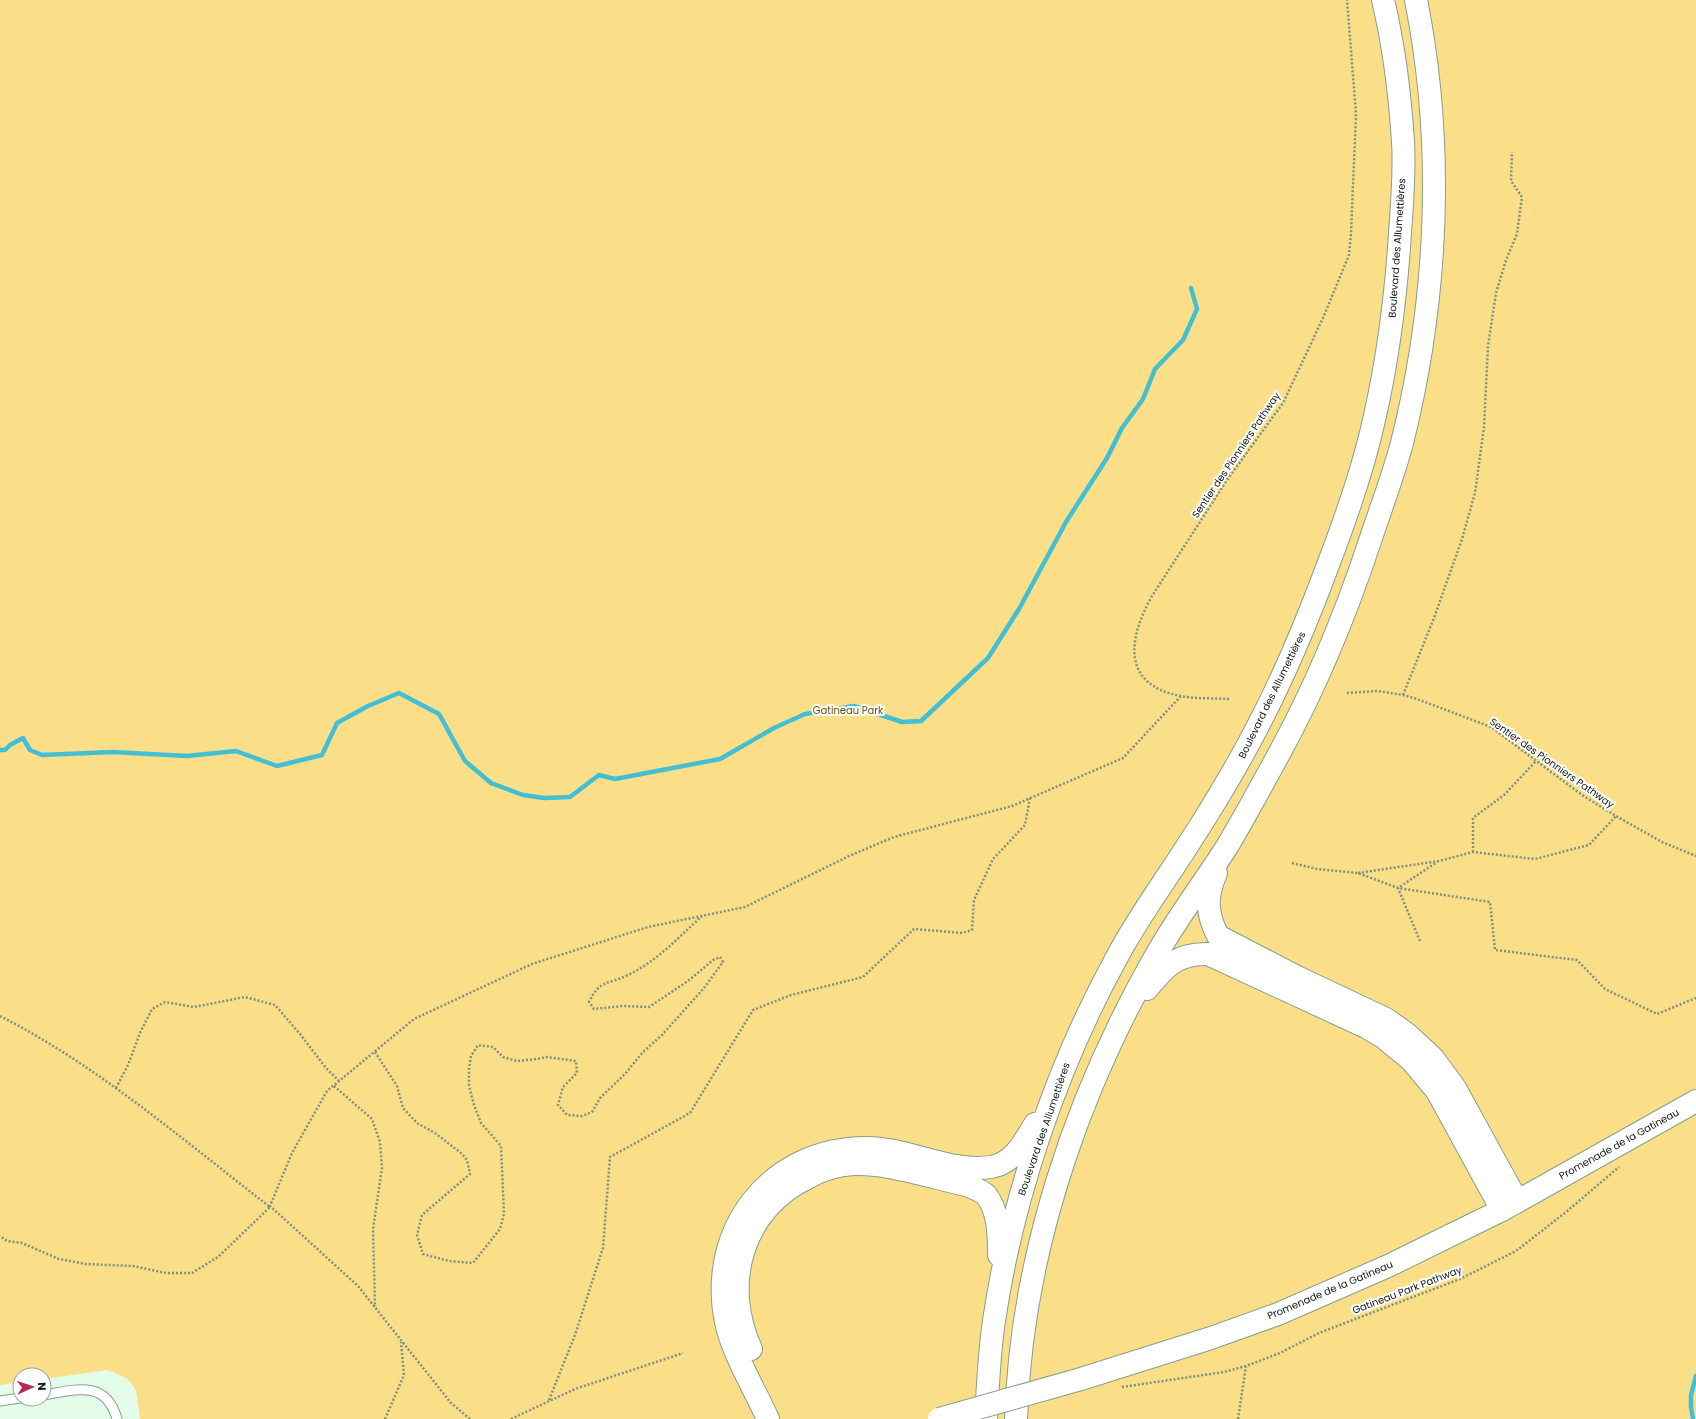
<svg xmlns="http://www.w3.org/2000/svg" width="1696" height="1419" font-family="Poppins,sans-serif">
  <rect width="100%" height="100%" fill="#e3fde9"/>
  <path fill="#fadf88" d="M0,0h1696v1419h-1556l-4,-29 -8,-11 -20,-9 -64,9v-4h-24v7l-20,3z"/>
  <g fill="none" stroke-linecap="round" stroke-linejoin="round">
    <path stroke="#42bfd5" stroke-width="4.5" d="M0,750h5l5,-5 13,-7 7,12 12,5 70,-3 75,4 49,-5 41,15 45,-11 15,-32 31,-17 31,-13 40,21 26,47 26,22 32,12 21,3 26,-1 29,-22 16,4 105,-20 54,-31 31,-14 49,-8 48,16 19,-1 67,-63 31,-49 47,-87 41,-64 15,-30 21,-29 12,-30 28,-29 14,-31 -6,-21
      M1693,1419l-2,-12v-12l5,-19"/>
    <defs>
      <path id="lane" d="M44,1395c31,-5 62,-16 73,24
        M0,1401l20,-3"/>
      <path id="secondary" d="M1081,1379l130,-41 67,-24 110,-48 114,-56 194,-109"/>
      <path id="highway" d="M1216,873c-10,23 -10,40 2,63l79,41 89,42 21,15 26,24 22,30 62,113
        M1147,989c18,-22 30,-36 61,-35l158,73 17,10 28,23 26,31 65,119
        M751,1349c-30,-65 -9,-141 58,-172 11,-6 23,-10 35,-12 37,-5 85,12 122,20 7,3 15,5 20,10 13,16 13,41 13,60
        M768,1419c-13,-29 -36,-67 -42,-97 -19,-93 45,-174 140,-174 42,0 84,25 125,19 23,-4 33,-25 44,-43
        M986,1419c2,-33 3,-66 8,-98 18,-123 63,-255 123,-364 20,-38 46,-73 69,-109 26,-40 51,-81 73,-124 27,-52 49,-105 69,-159 18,-47 35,-95 46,-145 14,-61 22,-124 26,-187 2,-30 5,-61 3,-91 -3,-47 -9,-96 -20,-142
        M1016,1419c5,-160 59,-321 138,-460 22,-40 50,-76 74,-114 18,-30 35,-62 52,-93 36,-66 65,-136 89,-208 11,-34 24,-67 33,-101 36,-144 43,-297 14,-443"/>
    </defs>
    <use href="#lane" stroke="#869e8c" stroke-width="11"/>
    <use href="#secondary" stroke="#869e8c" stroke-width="24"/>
    <use href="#highway" stroke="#869e8c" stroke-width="24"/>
    <path stroke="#7e9083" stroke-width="2.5" stroke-dasharray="2 2" stroke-linecap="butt" d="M1347,693l31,-2 25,4 14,4 74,28 91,68 34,21 46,26 34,14
      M1403,695l31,-77 28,-79 13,-46 9,-66 4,-81 8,-53 10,-33 11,-26 4,-30 1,-7 -11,-16 1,-29
      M1229,699c-16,-1 -34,0 -49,-3 -59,-12 -52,-57 -28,-100l75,-116 56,-77 40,-85 26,-63 2,-22 5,-119 -9,-114
      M1473,852v-34l31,-23 32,-34
      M1292,863l25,6 41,4 40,15 92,14 5,48 82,10 28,29 52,25 39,-16
      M1358,873l81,-12 34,-9 62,7 54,-14 27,-29
      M1420,941l-22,-53 39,-26
      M0,1016c98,50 183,124 270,191l-52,50 -26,16h-26l-33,-7 -47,-2 -27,-5 -37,-16 -15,-2 -7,-5
      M375,1052l22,34 6,22 14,15 18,10 26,20 6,7 3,14 -48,41 -5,20 6,19 26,7 24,2 27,-34 4,-15 -3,-68 -20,-23 -7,-18 -5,-19v-17l2,-13 7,-11 15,2 10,10 14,4 20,-2 10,-2 29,4 1,12 -14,14 -5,18 9,10 15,1 10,-4 8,-14 25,-24 18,-22 19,-17 42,-47 19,-26 -3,-5 -7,3 -25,21 -39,26 -26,-1 -29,3 -5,-7c11,-23 19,-17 39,-27 29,-14 50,-37 74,-59
      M334,1086l38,33 8,23 2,26 -9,61 2,78
      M116,1088l12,-23 12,-32 12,-24 13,-7 29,5 51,-10 30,8 25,29 26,34 13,13
      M1122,1387l102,-15 22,-6 34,-13 39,-20 141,-54 56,-28 50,-39 53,-45
      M549,1400l26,-65 28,-87 7,-91 80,-44 63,-103 38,-15 72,-18 51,-48 48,4 10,-3 2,-30 19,-41 32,-34 5,-27
      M385,1419l19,-44 -3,-33
      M470,1419l-19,-16 -93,-117 -88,-80 22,-53 35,-62 87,-72 118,-55 116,-37 97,-20 104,-51 45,-19 118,-31 111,-48 58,-62
      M511,1419l64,-30 108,-36
      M1238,1419l8,-53"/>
    <use href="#lane" stroke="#fff" stroke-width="9"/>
    <use href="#secondary" stroke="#fff" stroke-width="22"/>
    <use href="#highway" stroke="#fff" stroke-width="22"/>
    <defs>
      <path id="secondary-bridge" d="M939,1419l142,-40"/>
    </defs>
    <use href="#secondary-bridge" stroke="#869e8c" stroke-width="24" stroke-linecap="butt"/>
    <use href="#secondary-bridge" stroke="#fff" stroke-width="22"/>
  </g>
  <g text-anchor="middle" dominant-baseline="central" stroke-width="4" stroke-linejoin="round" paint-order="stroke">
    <g font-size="10" fill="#101913" stroke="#fff">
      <text transform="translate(1397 248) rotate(-86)">Boulevard des Allumettières</text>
      <text transform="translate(1236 455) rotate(-56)">Sentier des Pionniers Pathway</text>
      <text transform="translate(1272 695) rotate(-64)">Boulevard des Allumettières</text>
      <text transform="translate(1552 763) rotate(35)">Sentier des Pionniers Pathway</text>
      <text transform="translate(1044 1129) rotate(-71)">Boulevard des Allumettières</text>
      <text transform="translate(1619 1144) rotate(-29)">Promenade de la Gatineau</text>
      <text transform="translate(1330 1290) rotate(-23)">Promenade de la Gatineau</text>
      <text transform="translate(1407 1290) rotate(-21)">Gatineau Park Pathway</text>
    </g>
    <g font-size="10" fill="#63510c" stroke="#fff">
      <text x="848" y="710">Gatineau Park</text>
    </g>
  </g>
  <g transform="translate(32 1387) rotate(87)"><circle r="19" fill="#ffffff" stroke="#9fa3a1"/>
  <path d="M0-3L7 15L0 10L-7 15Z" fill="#b5285e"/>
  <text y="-6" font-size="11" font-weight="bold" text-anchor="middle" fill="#101913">N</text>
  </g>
</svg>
